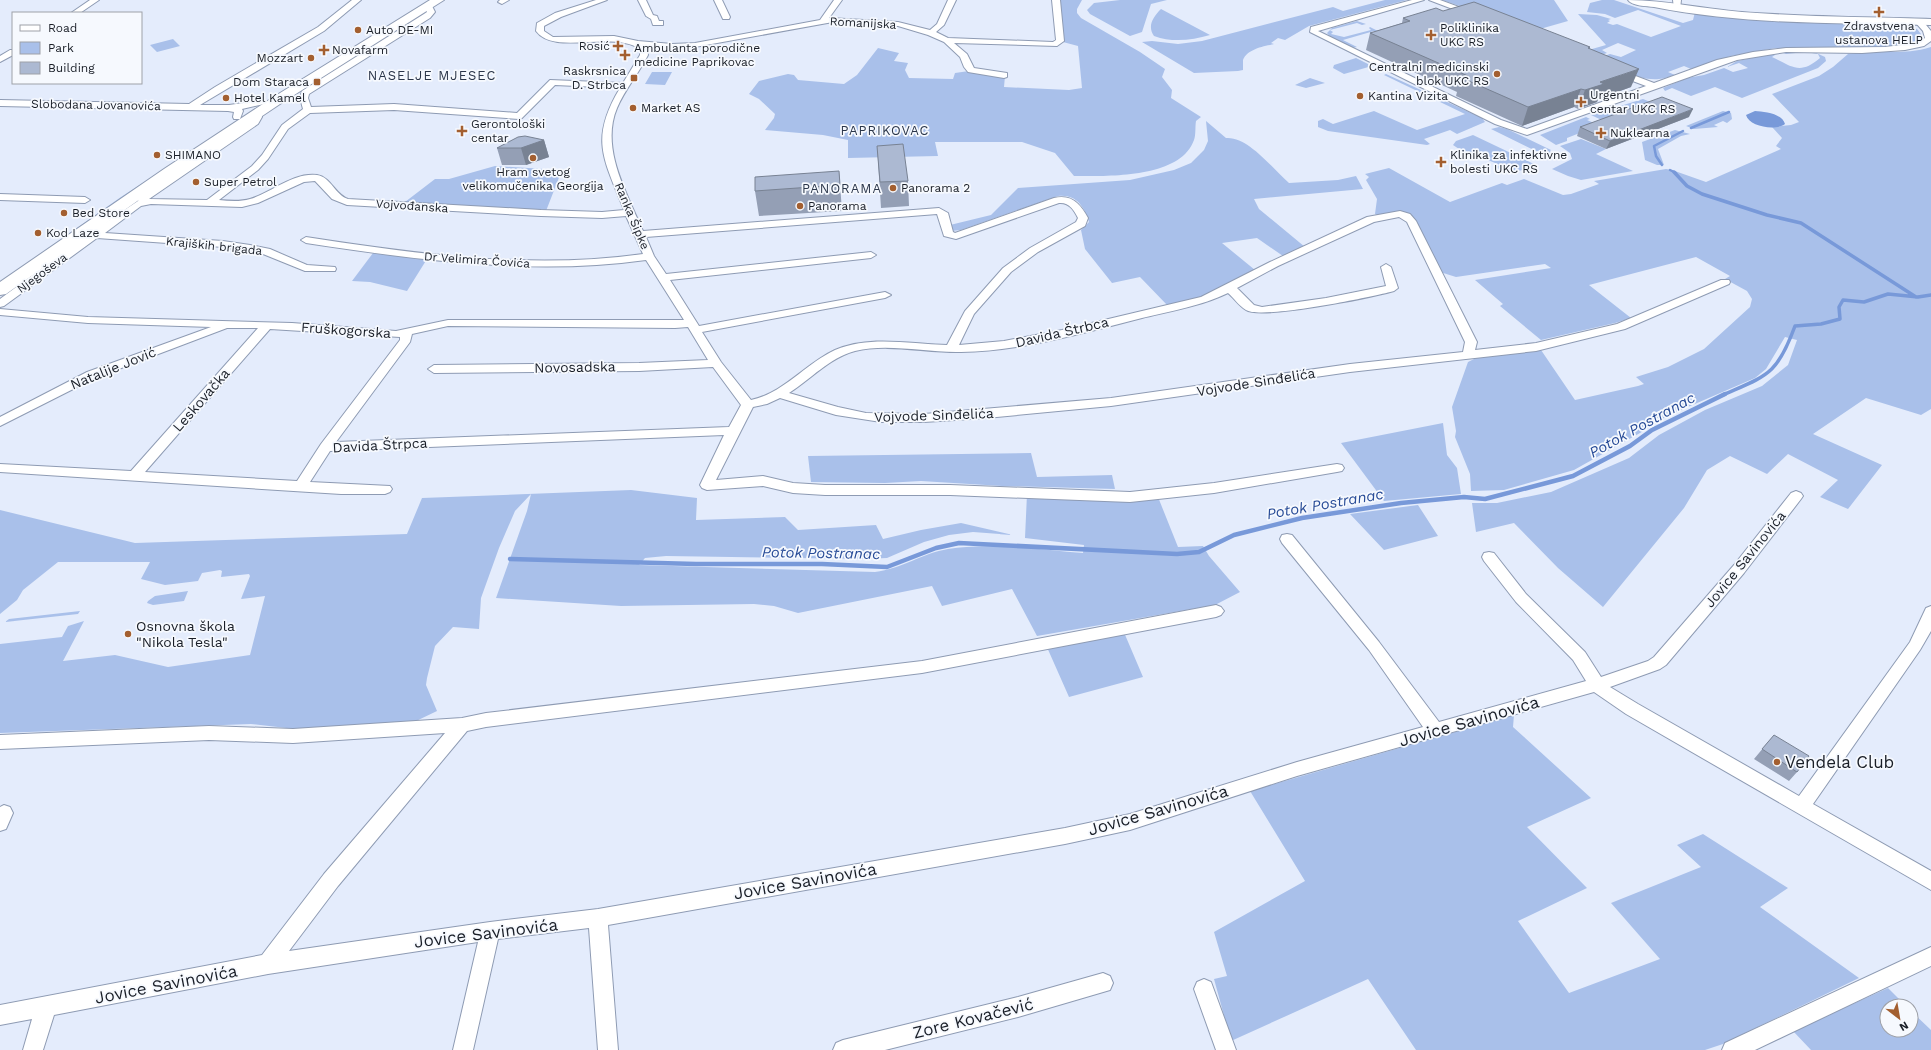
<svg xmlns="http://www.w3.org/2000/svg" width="1931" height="1050" font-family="'Work Sans',sans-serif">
  <rect width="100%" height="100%" fill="#e4ecfc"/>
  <path fill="#a9c0ea" d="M1058,0h24l-5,9v4l4,5 59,34 25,17 -3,8 10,13 -1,8 30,19 -5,4c-1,6 0,14 -2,19 -14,39 -87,36 -120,36l-19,-23 -33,-11h-87l3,14 -90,2v-18l-25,-5 -58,-5 9,-12 1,-4 -16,-15 -10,-5 10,-13 29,-7 6,1 4,5 46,4 13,-9 21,-27 21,5 -5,8 14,2 -3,7 4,8 44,1 2,-6 14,-2 36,5 -1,11 65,3 13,-2 -4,-42 -15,-4z
    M1120,0h47l-16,4 -9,28 -12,4 -40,-22 -3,-4 7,-7z
    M1385,0h22l-98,26 -24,14 -7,-2 -7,5 3,1c-10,2 -27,5 -31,16 0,3 0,7 0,10l-5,1 -44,2 -52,-31 10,-1 26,3 24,-3 131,-34 10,4z
    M1442,0h112l14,21 -35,10z
    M1602,0h12l69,23 10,-3 2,-8 205,12 17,5 4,5v5l-13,5 -23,3 -109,1 -45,8 -40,13 -7,-3 -16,6 7,3c-5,1 -11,4 -16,4 -21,2 -45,-12 -64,-20l15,-5 11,3 15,-7 -18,-7 -16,7 5,3 -15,5 -7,-7 21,-6 -28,-31 19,1 14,4 -3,1 2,1 -3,2 6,2 4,-1 34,13 30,-11 -43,-16 -23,8 -10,-4 -18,-2 3,-9z
    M1161,9l49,26c-18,5 -37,8 -56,1 -7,-10 -1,-19 7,-27z
    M1357,21l9,3 -4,1 -5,-2 -27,7 3,2 -2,2 13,3 27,-7 -2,-2 1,-1 10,5 -6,-1 -31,9 14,7 -5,1 -21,-10 -4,-5 5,-5z
    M173,39l7,7 -23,6 -7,-7z
    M1931,47v362l-10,6 -55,-17 -53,36 69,31 -34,44 -28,-12 18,-17 -50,-26 -21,20 -37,-18 -23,14 -23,38 -81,99 -45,-39 -44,-45 -38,9 -4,-29h25l54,-11 78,-34 30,-23 46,-25 57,-24 26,-21 9,-25 -12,-3 -19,32 -11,9 -88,38 -27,17 -66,37 -70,20 -33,1 -1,-17 -15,-37 1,-6 -4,-24 16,-45 10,-5 63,-7 34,50 63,-14 6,-2 -8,-7 32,-10 36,-18 46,-42 2,-8 -5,-8 -22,-12 5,-3 -34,-19 -107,28 42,33 -16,5 -74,17 -41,-34 3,-2 -28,-24 76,-12 -6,-4 -89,13 -16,-5 -34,-57 -28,1 -3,-2 2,-15 -11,-19 3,-3 -4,-3 24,-6 61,34 52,-19 5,2 17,-6 39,16 8,-1 28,-10 -5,-3 72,-12 6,1 34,12 75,-33 -5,-3 6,-8 -10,-11 19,-2 8,-3 -27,-28 47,-18 14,-9 15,-13c27,-5 56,2 83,-7z
    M1812,51l13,6 1,4 -8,7 -76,30 -27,-11 -24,9 -19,-8 -7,3 -2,-3 24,-10 17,-3 20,-7 9,4 15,-4 -9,-5 -12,4 10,-6 35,-7 3,1 -3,2c21,10 28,18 48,1l-2,-4 -13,-2 -19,2 -3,-1z
    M1356,58l16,8 -28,8 -11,-6 1,-3z
    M652,72h20l-7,13 -20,-1z
    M1386,74l96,44 3,4 -28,12 -7,-4 -26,9 6,5 -3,1 -99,-14 -10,-4v-6l5,-2 10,5 41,-13 43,19 48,-16 -81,-39z
    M1310,78l15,5 -19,5 -11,-3z
    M1643,99l15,6 -50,18 -17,-8z
    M266,103l-266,179 121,-85z
    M1723,111l8,2 1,6 -5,4 -4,-2 -9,4 4,2 -24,2 -8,-3z
    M1586,117l4,2 -3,1 7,3 1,4 -28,11v3l-11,4 -16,-10z
    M1206,121l20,17c22,-2 47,31 63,45l49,-3 18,-4 7,13 -109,10 5,10 46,38 -22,9 -26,-18 -35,5 33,27 -48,25 -39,11 -28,-29 -28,6 -27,-34 -4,-19 8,-8c-5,-16 -13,-28 -31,-26l-97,34 -10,1 -1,-6 41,-10 27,-27 112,-8 44,-10 17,-7 13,-13 4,-9z
    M1499,127l8,2 44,21 -1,1 4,6 -2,2 -61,-30z
    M1675,130l15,4 -9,2 -23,13 6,16h-7l-12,-5 -3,-18z
    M1473,135l63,30c-17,6 -24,11 -41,2l5,-2 -22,-9 5,-2 -5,-3 -13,2 -12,-8 3,-4z
    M1581,139l25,10 -10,5 37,17 -52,9 -13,-4 -16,-7 20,-10 -2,-6 -10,-7z
    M495,166l66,4 -1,5 -14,36 -141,-9 30,-23h14z
    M373,253l54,6 -20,32 -37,-9 -18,-1z
    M1443,423l4,32 10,13 4,26 -77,7 -43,-58z
    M1031,453l6,24 75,-2 3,14 -113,-3 -81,-5 -36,2 -74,-1 -3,-26z
    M631,490l66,8 -1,22 89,-3 13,13 78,-5 7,14 38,-9 40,-7 52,12 -40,-3 -24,3 -25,7 -37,16 -23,1 -198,-3 -21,2 -6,7 236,7c26,-3 48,-19 73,-23 41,-7 93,1 135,4l1,-8 -59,-7 2,-44 131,3 20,50 25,-1 6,10 31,36 -25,13 -178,31 -25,-47 -70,17 -10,-20 -134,27 -24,-7 -20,-2 -133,2 -125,-8 31,-87 4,-17 -16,17 -16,37 -18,50 -2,31 -26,-2 -18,19 -8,32 -1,7 11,26 -25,12 -117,6 -44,-5 -251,9v-89l62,-7 6,-11 16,-5 -21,40 52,-6 53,12 82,-12 15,-59 -24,3 9,-23 -1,-2 -28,3 1,-6 -2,-1 -18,3 -4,8 -33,4 -24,-6 9,-17h-92l-35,28 -6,10 -17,14v-104l135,33 272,-9 15,-36z
    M1418,505l20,31 -54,14 -34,-36z
    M188,591l-4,10 -31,4 -6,-2 1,-2 7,-5z
    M80,611l-2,3 -73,8 4,-3z
    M1123,630l20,47 -74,20 -23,-52z
    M1514,715l-1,12 78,71 -64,29 60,61 -69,33 51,72 91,-34 -49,-56 90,-36 -24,-22 26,-11 85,54 -28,19 99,71 -136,66 -18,6h-289l-48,-71 -137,62 -17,-62 13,-3 -13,-44 91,-51 -55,-90z
    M1888,988l18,18h-19v24h24v-19l20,19v20h-120l-18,-19z"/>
  <path fill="#7899d9" d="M1755,111c9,1 27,2 30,13 -9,7 -36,3 -39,-9z"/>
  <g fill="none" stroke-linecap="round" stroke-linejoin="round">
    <path stroke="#7899d9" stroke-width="2.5" d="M1691,128l38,-16
      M1662,165l-6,-9 -2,-10 29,-15
      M1670,170l6,3"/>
    <path stroke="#7899d9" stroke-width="3.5" d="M1674,172l13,14 15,8 65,21 34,8 115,74
      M1723,395c45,-20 54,-20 72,-69l26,-2 19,-5 -1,-12 4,-7 21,2 24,-8 30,3 13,-2"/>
    <path stroke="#7899d9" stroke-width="4.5" d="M510,559l186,5h126l65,3 49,-19 23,-5 218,11 22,-2 35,-17 68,-17 99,-15 63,-6 21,2 88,-23 57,-30 22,-16 73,-36"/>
    <defs>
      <path id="street" d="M90,0h9l-19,13h-9z
        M352,0h9l-37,31 -124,74h29l35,-5v4l-22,5 1,2 -3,8h-6l-1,-2 1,-5 -6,-1 -228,-5v-6l189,4 26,-17 103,-60z
        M500,0h9l-7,4 -4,-2z
        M596,0h11l-46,17 -17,9v5l9,6 61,-1 24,5 34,3 23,-1 125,-23 14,-20h8l-13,18 69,4 32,8 7,-6 11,-24h8l-12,25 -8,7 12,6 105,4 3,-2 -4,-40h8l4,41 -7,5 -103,-3 13,11 7,14 33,5v4l-3,1 -36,-6 -4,-5 -4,-10 -16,-15 -16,-7 -30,-9 -65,-4 -138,25 -23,1 -25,-2 1,9c-9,18 -23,34 -31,53 -17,40 10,86 26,123l296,-23 9,5 5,19 2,1 99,-35c18,-4 26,6 34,20l-3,8 -47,26 -27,20 -37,42 -15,31 45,-4 58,-11 139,-33 69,-35 97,-45 33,-6 10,3 6,7 61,121 -2,8 61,-7 81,-19 104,-44h8l1,2 -1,2 -104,45 -89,22 -186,21 -239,34 -125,12 -62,4h-43l-45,-7 -56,-17 -13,6 -14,3 -37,73 47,-4 30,7 32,2h125l180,7 84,-9 123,-19 5,1 2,3 -2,3 -5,1 -123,21 -84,9 -180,-7h-125l-32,-2 -30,-7 -56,4 -5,-2 -2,-3 24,-50 -394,16 -20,31 80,4 2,3 -2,3 -5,2h-44l-341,-22v-8l131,7 127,-143h-31l-132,50 -95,48v-9l87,-45 124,-45 -123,-4 -88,-8v-6l88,8 204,6 104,8 52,-11h236l-38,-60c-113,16 -228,0 -340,-17l-5,-3 5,-3c110,17 225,33 337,17l-17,-38 -24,2 -61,-2 -194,-11 -15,-6 -17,-18 -11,1 -46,21 -16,4 -91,-3 -10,2 -36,27 118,8 27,4 20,4 37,16 28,2 1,2 -1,2h-30l-42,-17 -40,-7 -126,-9 -93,68 -4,1v-8l90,-66 48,-32 2,-6 112,-75 3,-9h6l1,6 -4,7 -109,75 58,1 45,-34 10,-11 20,-30 21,-16 -3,-11 2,-7 122,-77 3,-2 -3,-6 1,-2h6l4,8 -5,6 -121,76 -1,4 3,9 83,-3 123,9 33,-33 73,3 17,-28v-6c-28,-19 -86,7 -104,-18l1,-8 18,-10zM555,85l65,3c-31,52 -16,71 4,122l-22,2 -61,-2 -193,-11c-13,-4 -17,-22 -31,-24 -24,-3 -46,18 -67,24 -10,3 -21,2 -31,1l39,-30 10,-11 20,-30 22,-16 84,-3 125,9 3,-1zM1059,203c10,-1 15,7 19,15l-2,4 -46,26 -27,20 -38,43 -18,34c-37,-1 -77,-10 -112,5 -30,14 -51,43 -84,50l-30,-38 -19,-30 183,-34 6,-3 -6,-3 -186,34 -29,-46 201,-22 5,-3 -5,-3 -205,22 -12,-18 -8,-19 291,-23 7,22 12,3zM1399,217l8,5 58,120 -2,10 -113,12 -239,34 -187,16 -58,-1 -28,-6 -49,-14c22,-14 40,-35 66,-42 34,-8 71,2 106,1 60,-1 122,-19 181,-34 29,-7 59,-12 86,-25 6,5 11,13 18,17 15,10 126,-13 148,-19l4,-3 -7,-21 -5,-3 -5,3 5,19 -60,12 -64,9 -8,-2 -17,-17 41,-22 96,-44zM448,326l227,2 13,-1 20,33 -69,3 -205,2 -6,4 6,4 205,-2 74,-4 28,38 -12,22 -393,15 74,-100 2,-8zM270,329l130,8v3l-79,104 -24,37 -152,-9z
        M638,0h8l7,15 4,1 2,5h4v4h-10l-2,-6 -5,-3z
        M714,0h8l8,17 -1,2h-6z
        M1412,0h12l-106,31 183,89 26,9 119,-43 -32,-12 -1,-2 4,-3 37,14 63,-23 36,-8 33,-4 99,-1 33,-4 7,-5 -2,-7 -8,-9 4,-2h3l9,11v10l-7,5 -19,4 -43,3 -76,-1 -49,8 -210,75 -32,-11 -185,-92 1,-5z
        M1429,0h11l38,14 -7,2z
        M1673,0h8l-1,9h-6z
        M10,50h3v5l-13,7v-6z
        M0,194l85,3 5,3 -5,3 -85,-3z
        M1796,491l5,2 2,3 -2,3 -57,74 -78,92 -6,4 -50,18 28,17 161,92 111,-154 16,-34 5,-2v25l-11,19 -107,154 118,67v19l-305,-176 -32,-22 -297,84 -167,54 -65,14 -457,81 10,125h-20l-9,-122 -91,11 -25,111h-20l25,-108 -210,32 -214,41 -11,35h-20l9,-31 -32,6v-20l262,-50 62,-81 121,-141 -152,10 -84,-3 -209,9v-14l209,-9 84,3 169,-11 24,-5 436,-52 294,-56 5,2 3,4 -3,4 -5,2 -294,56 -436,54 -19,4 -129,155 -49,65 201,-29 108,-13 467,-81 65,-14 167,-52 126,-35 -54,-77 -87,-107 -2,-4 2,-4 5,-1 5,1 87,107 60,80 147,-41 -13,-21 -57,-58 -32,-41 -2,-4 2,-4 5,-1 5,1 32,41 59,58 16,25 47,-16 6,-4 80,-92 57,-72z
        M4,805l6,2 3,6 -7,16 -6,2v-24z
        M1931,947v19l-176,84h-33l3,-7z
        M1103,973l7,3 3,7 -3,7 -92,27 -133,33h-52l3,-7 7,-3 175,-43z
        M1204,979l7,3 25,68h-20l-22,-61 3,-7z"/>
      <path id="secondary" d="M1628,0c38,0 76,9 114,12 63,5 126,5 189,7v6c-92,-2 -186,0 -277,-18 -8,-1 -22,-1 -26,-7z"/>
      <path id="primary" d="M430,0h14l-164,104 -106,71 -168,119 -6,1v-13l164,-113 108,-71z"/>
    </defs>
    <use href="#street" stroke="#8e9bb3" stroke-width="2"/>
    <use href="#secondary" stroke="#8e9bb3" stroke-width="2"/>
    <use href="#primary" stroke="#8e9bb3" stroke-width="2"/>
    <use href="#street" fill="#fff" fill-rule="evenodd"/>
    <use href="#secondary" fill="#fff" fill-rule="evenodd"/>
    <use href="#primary" fill="#fff" fill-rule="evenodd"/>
  </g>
  <path fill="#949fb5" d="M1443,11l147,36v2l41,38 -33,12 -1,3 -19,7 -4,-2 -52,19 -66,-30 1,-4 -91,-42 4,-17 32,-10 1,-5z
    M1689,117l-83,32 -29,-13 3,-9z
    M544,140l5,17 -23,8h-24l-5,-17z
    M877,146l31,35 1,25 -28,2z
    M839,171l3,40 -83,5 -4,-25z
    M1774,735l23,37 -8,9 -35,-22z"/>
  <path fill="#788293" d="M1639,69l-8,18 -33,12 -1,3 -19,7 7,-19 15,-8z
    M1581,89l-7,18 -52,19 6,-19z
    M1693,109l-4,8 -83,32 4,-8z
    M544,140l5,17 -23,8 -5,-17z"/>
  <path fill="#acb9d2" stroke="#788293" d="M1474,2l116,45 -2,1 51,21 -39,13 4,2 -19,6 -4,-1 -53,18 -66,-29 6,-2 -98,-43 40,-12 -7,-3 33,-10 7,3z
    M1662,97l31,12 -83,32 -30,-14z
    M525,136l19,4 -23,8h-24l21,-11z
    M903,144l5,37 -28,1 -3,-36z
    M839,171l1,14 -85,6v-14z
    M1774,735l35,21 -12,16 -35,-23z"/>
  <g fill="#a35f30" stroke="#f6f9fe" stroke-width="1.5">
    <path d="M1877 6h4v4h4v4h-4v4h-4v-4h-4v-4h4z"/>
    <circle cx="358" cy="30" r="4"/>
    <path d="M1429 29h4v4h4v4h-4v4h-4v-4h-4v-4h4z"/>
    <path d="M616 40h4v4h4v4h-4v4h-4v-4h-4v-4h4z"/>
    <path d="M322 44h4v4h4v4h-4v4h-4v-4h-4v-4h4z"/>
    <path d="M623 49h4v4h4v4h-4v4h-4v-4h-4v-4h4z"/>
    <circle cx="311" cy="58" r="4"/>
    <circle cx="1497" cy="74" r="4"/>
    <rect x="630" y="74" width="8" height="8" rx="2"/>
    <rect x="313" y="78" width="8" height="8" rx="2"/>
    <circle cx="1360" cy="96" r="4"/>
    <circle cx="226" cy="98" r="4"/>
    <path d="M1579 96h4v4h4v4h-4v4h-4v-4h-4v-4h4z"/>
    <circle cx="633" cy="108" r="4"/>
    <path d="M460 125h4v4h4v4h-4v4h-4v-4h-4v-4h4z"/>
    <path d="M1599 127h4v4h4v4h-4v4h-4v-4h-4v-4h4z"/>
    <circle cx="157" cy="155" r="4"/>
    <circle cx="533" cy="158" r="4"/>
    <path d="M1439 156h4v4h4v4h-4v4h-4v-4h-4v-4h4z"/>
    <circle cx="196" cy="182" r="4"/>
    <circle cx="893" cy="188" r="4"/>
    <circle cx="800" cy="206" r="4"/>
    <circle cx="64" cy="213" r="4"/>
    <circle cx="38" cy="233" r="4"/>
    <circle cx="128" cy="634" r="4"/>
    <circle cx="1777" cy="762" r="4"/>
  </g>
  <g text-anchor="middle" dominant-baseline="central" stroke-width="3.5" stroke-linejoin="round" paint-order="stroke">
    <g font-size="12" fill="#191e27" stroke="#f6f9fe">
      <text transform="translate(863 23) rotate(3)">Romanijska</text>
      <text transform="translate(96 105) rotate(1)">Slobodana Jovanovića</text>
      <text transform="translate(412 206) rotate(4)">Vojvođanska</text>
      <text transform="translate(632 216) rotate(67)">Ranka Šipke</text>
      <text transform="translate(214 246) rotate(6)">Krajiških brigada</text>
      <text transform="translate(477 260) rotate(4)">Dr Velimira Čovića</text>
      <text transform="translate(42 273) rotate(-36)">Njegoševa</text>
    </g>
    <g font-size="12" fill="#191e27" stroke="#f6f9fe" text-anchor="start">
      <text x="1879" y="26" text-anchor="middle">Zdravstvena<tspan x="1879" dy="14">ustanova HELP</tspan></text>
      <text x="1440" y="28">Poliklinika<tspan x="1440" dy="14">UKC RS</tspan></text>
      <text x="366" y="30">Auto DE-MI</text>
      <text x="610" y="46" text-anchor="end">Rosić</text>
      <text x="634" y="48">Ambulanta porodične<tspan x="634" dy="14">medicine Paprikovac</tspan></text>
      <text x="332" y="50">Novafarm</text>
      <text x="303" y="58" text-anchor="end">Mozzart</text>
      <text x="1489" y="67" text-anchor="end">Centralni medicinski<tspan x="1489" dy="14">blok UKC RS</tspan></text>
      <text x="626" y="71" text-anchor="end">Raskrsnica<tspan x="626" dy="14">D. Strbca</tspan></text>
      <text x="309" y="82" text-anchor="end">Dom Staraca</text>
      <text x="1590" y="95">Urgentni<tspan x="1590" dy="14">centar UKC RS</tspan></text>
      <text x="1368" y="96">Kantina Vizita</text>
      <text x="234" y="98">Hotel Kamel</text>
      <text x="641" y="108">Market AS</text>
      <text x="471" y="124">Gerontološki<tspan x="471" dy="14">centar</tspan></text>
      <text x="1610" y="133">Nuklearna</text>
      <text x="165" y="155">SHIMANO</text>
      <text x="1450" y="155">Klinika za infektivne<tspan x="1450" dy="14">bolesti UKC RS</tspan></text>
      <text x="533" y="172" text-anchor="middle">Hram svetog<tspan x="533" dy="14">velikomučenika Georgija</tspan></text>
      <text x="204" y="182">Super Petrol</text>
      <text x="901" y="188">Panorama 2</text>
      <text x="808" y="206">Panorama</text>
      <text x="72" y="213">Bed Store</text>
      <text x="46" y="233">Kod Laze</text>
    </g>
    <g font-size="13" letter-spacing="1" fill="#2b364a" stroke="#f6f9fe">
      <text x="432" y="75">NASELJE MJESEC</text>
      <text x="842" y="188">PANORAMA</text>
    </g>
    <g font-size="13" letter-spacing="1" fill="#2b364a" stroke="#f6f9fe">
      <text x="885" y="130">PAPRIKOVAC</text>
    </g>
    <g font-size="14" fill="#191e27" stroke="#f6f9fe">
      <text transform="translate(346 330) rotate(4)">Fruškogorska</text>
      <text transform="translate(1062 332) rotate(-13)">Davida Štrbca</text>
      <text transform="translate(575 367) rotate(-1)">Novosadska</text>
      <text transform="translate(113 368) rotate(-22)">Natalije Jović</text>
      <text transform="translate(1256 382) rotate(-9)">Vojvode Sinđelića</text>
      <text transform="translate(201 400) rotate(-49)">Leskovačka</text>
      <text transform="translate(934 415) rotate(-2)">Vojvode Sinđelića</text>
      <text transform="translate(380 445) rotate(-3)">Davida Štrpca</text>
      <text transform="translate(1745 559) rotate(-51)">Jovice Savinovića</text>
    </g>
    <g font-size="14" fill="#191e27" stroke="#f6f9fe" text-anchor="start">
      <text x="136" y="626">Osnovna škola<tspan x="136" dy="16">"Nikola Tesla"</tspan></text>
    </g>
    <g font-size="15" font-style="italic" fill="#274b97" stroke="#f6f9fe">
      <text transform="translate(1642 425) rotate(-29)">Potok Postranac</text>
      <text transform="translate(1325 504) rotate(-10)">Potok Postranac</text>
      <text transform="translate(821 553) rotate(1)">Potok Postranac</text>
    </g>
    <g font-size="17" fill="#191e27" stroke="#f6f9fe">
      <text transform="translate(1469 721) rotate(-16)">Jovice Savinovića</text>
      <text transform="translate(1158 810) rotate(-16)">Jovice Savinovića</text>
      <text transform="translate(805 881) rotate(-10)">Jovice Savinovića</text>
      <text transform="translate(486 933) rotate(-7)">Jovice Savinovića</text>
      <text transform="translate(166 984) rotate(-11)">Jovice Savinovića</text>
      <text transform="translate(973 1018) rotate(-14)">Zore Kovačević</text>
    </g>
    <g font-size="17" fill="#191e27" stroke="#f6f9fe" text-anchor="start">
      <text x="1785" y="762">Vendela Club</text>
    </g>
  </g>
  <rect x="12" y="12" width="130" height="72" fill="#f6f9fe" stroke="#9ea1a8"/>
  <rect x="20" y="25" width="20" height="6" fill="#ffffff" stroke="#9ea1a8"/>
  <text x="48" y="32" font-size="12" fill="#191e27">Road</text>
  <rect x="20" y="42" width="20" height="12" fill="#a9c0ea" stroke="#9ea1a8"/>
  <text x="48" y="52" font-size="12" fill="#191e27">Park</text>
  <rect x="20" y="62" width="20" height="12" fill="#acb9d2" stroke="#9ea1a8"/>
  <text x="48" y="72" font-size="12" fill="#191e27">Building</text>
  <g transform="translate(1899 1018) rotate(149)"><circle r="19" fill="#f6f9fe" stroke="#9ea1a8"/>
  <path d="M0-3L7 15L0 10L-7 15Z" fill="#a35f30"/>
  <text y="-6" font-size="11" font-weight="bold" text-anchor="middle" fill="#191e27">N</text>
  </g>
</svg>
